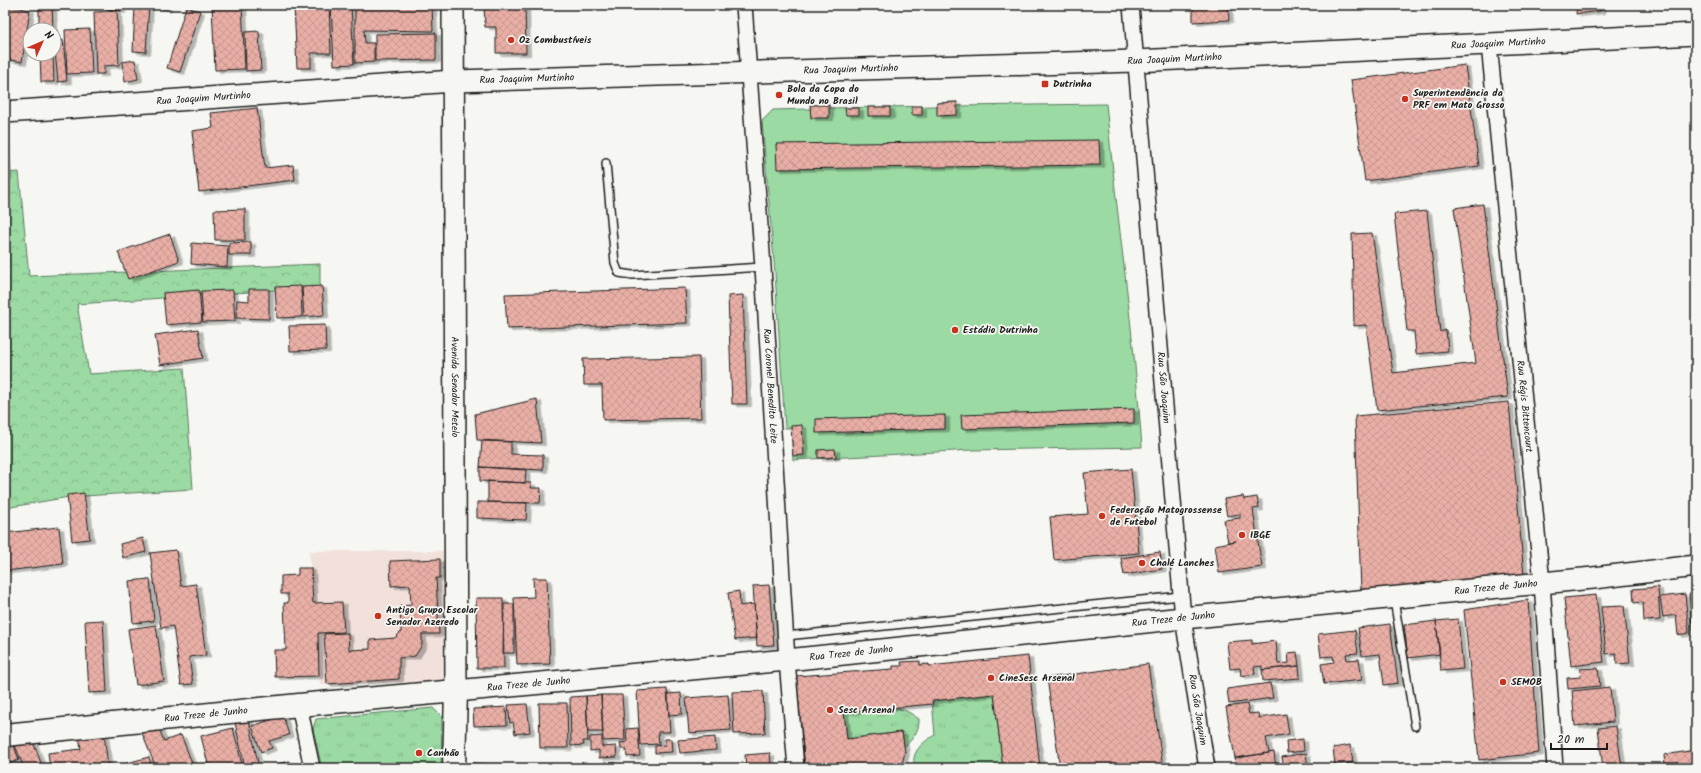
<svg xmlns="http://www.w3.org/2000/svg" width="1701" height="773" font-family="Kalam,sans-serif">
  <defs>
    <pattern id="grass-tufts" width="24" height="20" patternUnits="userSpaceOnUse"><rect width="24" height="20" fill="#9bdaa3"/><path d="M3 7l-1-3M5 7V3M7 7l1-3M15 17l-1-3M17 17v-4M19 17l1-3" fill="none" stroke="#85ba8c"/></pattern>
    <pattern id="forest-crowns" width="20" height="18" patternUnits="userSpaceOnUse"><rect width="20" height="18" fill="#9bdaa3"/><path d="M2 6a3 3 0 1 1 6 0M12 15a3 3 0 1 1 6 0" fill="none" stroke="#85ba8c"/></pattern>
    <pattern id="building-cross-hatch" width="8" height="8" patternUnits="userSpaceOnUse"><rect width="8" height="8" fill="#e9afa6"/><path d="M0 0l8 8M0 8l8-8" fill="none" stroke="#c7968e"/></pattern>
    <filter id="shadow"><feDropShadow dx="4.5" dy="2.5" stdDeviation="0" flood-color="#0004"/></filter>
  </defs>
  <rect width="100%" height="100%" fill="#f6f6f2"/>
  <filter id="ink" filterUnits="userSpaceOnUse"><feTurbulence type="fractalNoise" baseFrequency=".025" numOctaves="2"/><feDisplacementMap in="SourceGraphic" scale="8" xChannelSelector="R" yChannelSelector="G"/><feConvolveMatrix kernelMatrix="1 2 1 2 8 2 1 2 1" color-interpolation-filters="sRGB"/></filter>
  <g filter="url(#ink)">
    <path fill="#f2e1db" d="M309,551h134v130l-123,4z"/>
    <path fill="url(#grass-tufts)" stroke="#5c7b60" d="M994,694l9,74h-87c-8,-14 8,-27 19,-33l-3,-34z
      M893,707v1c9,-1 19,6 26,11 1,11 -7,21 -15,28l-2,-15 -55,7 -3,-27z
      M433,708l9,9 -1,51h-119l-9,-39 3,-10z"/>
    <path fill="url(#forest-crowns)" stroke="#5c7b60" d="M19,172l10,104 291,-12v23l-243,17 12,70 95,-6 9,121 -124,8 -64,11v-335z"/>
    <path fill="#9bdaa3" stroke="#5c7b60" d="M957,102v4l149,-2c11,115 28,228 36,343l-170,3 -179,10 -2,-32h-6l-10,-155 -13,-152 11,-11 37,-1 1,-4h18v3l108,-2v-3z"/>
    <path fill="url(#building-cross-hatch)" stroke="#1c1c1c" filter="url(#shadow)" d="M39,5h13l1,25h-14z
      M106,5h15v6l-15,-2z
      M135,5h14l-3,47 -13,-1z
      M151,5h16l-1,4z
      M242,5l3,64 -30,1 -3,-64z
      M294,5h35l2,48h-20v15h-14z
      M331,5h20l3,59 -20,1z
      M355,5h77l1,26 -69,-1 1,13h9v19l-19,1z
      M484,5h41l1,48h-30v-26h-11z
      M1193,5h35l1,15 -36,2z
      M1577,5h24v6l-25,3z
      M10,6l20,4 -8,52 -17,-3v-21z
      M186,7l14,4 -20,61 -13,-4z
      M117,11l2,54 -15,1v8h-8l-2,-62z
      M90,29l2,44 -25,1 -2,-44z
      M259,31l2,39 -15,1 -1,-39z
      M436,33v27l-61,1v-27z
      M63,40l4,41 -9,1 -4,-41z
      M40,54h13l1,28h-13z
      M135,60l3,19 -13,3 -3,-20z
      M1465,65l14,101 -114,15 -14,-101z
      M957,102v13l-20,1v-13z
      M810,105h19v13h-18z
      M912,106h10v9h-10z
      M868,107h22v9h-22z
      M257,108l8,60 28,-3 2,15 -96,12 -7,-61 21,-3 -2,-15z
      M845,108h14v7h-13z
      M1099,140l1,25 -323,4 -1,-25z
      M5,143l2,34 -2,1z
      M1483,204l25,193 -131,13 -11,-85 -12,1 -2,-92 20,-1 21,140 83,-10 -22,-155z
      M245,209v31h-30l-1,-30z
      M1427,211l13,121 6,-2 2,21 -32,3 -2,-23h-7l-13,-117z
      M170,234l9,27 -51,18 -10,-27z
      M251,242v13h-22v-12z
      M192,243l36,3 -1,21 -36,-3z
      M301,286l1,31 -25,1 -2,-31z
      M322,286l2,29 -20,2 -2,-30z
      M685,288l2,35 -180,6 -2,-35z
      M249,289h20v30l-33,-1 1,-18 12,1z
      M199,290l3,32 -36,3 -3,-32z
      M233,290l2,31 -32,1 -2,-31z
      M743,295l4,109h-15l-4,-108z
      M325,325l1,25 -36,1 -1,-25z
      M198,329l5,29 -43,7 -5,-30z
      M699,357l2,61 -98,2 -1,-35h-18l-1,-26z
      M537,399l4,44 -64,-3 -2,-26z
      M1509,402l15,174 -163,16 -6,-176z
      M1134,409v14l-172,6 -1,-14z
      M945,415v14l-129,4v-14z
      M802,425l2,30 -11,1 -2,-30z
      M482,441l29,1v12l32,1v15l-63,-3z
      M835,449l1,8 -18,1v-8z
      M480,467l46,3 -1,13 -45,-2z
      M1131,469l8,84 -85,7 -4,-43 38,-3 -4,-41z
      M488,481l43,2v5h10l-1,15 -52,-1z
      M84,493l6,46 -18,2 -5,-46z
      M1243,496l1,3 13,-2 2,11 -6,1 9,58 -43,6 -4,-28 21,-4 -8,1 -4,-22 16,-2v-4l-13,2 -3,-17z
      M477,502l50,1 -1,17 -49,-2z
      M59,527l4,37 -57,7 -1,-38z
      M143,538l3,14 -23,6 -3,-14z
      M176,550l5,36 15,-2 10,71 -17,2 4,27 -12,1 -8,-59 -12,2 -11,-75z
      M1160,552l2,17 -38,6 -3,-17z
      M440,559v19h-4l3,56h-17v11l-7,11 -16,2v21l-72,5 -3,-50 24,-1 1,17 21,-1v-9l25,-2 6,-6 -1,-26 11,-1 -1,-20 -19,1 -1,-25z
      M298,568h13l2,35 29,-1 2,30 -26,1 1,43 -44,1 -1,-27h12l-2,-47h4v-9h-7v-18l17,-1z
      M533,578h14l3,86 -33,1 -3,-67 20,-1z
      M150,579l4,42 -21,2 -4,-42z
      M769,585l5,60 -17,1 -4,-60z
      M1658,587l2,33 -16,1 -1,-19 -9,1 -1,-14z
      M739,591l1,15 14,-2 3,34 -22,2 -7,-47z
      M1696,593v64l-7,-63z
      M1685,594l4,39 -11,2 -2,-20 -13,2 -3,-20z
      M1596,595l8,67 -33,4 -7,-68z
      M476,598h27l1,70h-27z
      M1528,600l11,153 -60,7 -15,-150z
      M504,604h10v49h-11z
      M1624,606l6,57 -13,1 -1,-11 -10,1 -5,-47z
      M1458,619l5,50 -22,2 -5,-50z
      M103,620l4,72 -18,1 -4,-72z
      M1436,621l4,33 -32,4 -4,-33z
      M1390,624l8,59 -14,2 -4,-31 -18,2 -4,-28z
      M156,625l8,56 -28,4 -8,-56z
      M1355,630l3,23 -12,1 1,6 12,-1 3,21 -38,4 -3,-20 13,-2 -1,-6 -12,1 -3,-23z
      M1252,640v4l24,-3 2,23 11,-1 -1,-10 9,-1 2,14 -37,4v-4l-8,1 1,7 -14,2 -1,-8 -10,1 -3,-27z
      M1028,656l12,112h-37l-9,-74 -62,7 1,3 -89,8 3,27 55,-7 3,20 -4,16h-96l-9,-92 97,-7v-3h9l-1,-4 19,-1v4l9,-1v2z
      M1148,664l15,104h-103l-13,-90z
      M1299,666l1,12 -37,3 -1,-11z
      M1598,668l2,18 -32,3 -1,-11 14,-1 -1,-8z
      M1270,683l3,15 -44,6 -2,-15z
      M1610,687l3,35 -38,4 -3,-35z
      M667,689l3,43h-12l1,12 -19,1 -3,-54z
      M763,691l2,42 -31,1 -2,-42z
      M681,693l1,21 -13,1 -1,-21z
      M601,695h21l3,45 -22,1z
      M601,695l2,37h-15l-2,-36z
      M728,695l3,35 -42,3 -3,-35z
      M586,696l2,45h-5l1,4 -13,1 -1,-49z
      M539,703h28l1,45h-28z
      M527,704l3,28 -15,2 -2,-12 -3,1 -2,-18z
      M1247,704l2,10 9,-1 1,5 27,-4 3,20 -23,4 3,15 -34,5 -9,-51z
      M506,707l1,18 -33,1 -1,-17z
      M283,716l6,19 -20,6 3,7 -11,4 -9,-26z
      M249,720l10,48h-14l-10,-45z
      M158,726l6,15 17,-6 13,33h-38l-14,-35z
      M1616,726l6,42h-19l-5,-40z
      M233,728l10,40h-34l-8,-32z
      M638,728l2,28 -13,1 -1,-8h-5l-1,-6 7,-1 -1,-13z
      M104,732l4,36h-58l-2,-15 33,-4 -2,-14z
      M602,736v11l14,-1 1,11 -18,1v-8l-9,1v-14z
      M715,737l1,13 -36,3 -2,-13z
      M32,739l11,29h-19l-9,-23z
      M665,739h6l1,13 -17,1v-7l10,-1z
      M1303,739l1,12 -17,2 -1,-12z
      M13,743l6,17 -14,5 1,3h-1v-22z
      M1350,745l3,17 -18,3 -2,-17z
      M1696,750v18h-16l-1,-5 -14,2 -1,-10z
      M1274,752l2,16h-40l-1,-10z
      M770,753l1,12 -25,2 -1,-12z
      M1306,753l2,15h-24l-2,-11z
      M149,757l3,11h-24l-1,-5z
      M289,761l2,7h-28z
      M473,763l43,3 100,-3 -1,5h-142z
      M771,765h4v3h-40z"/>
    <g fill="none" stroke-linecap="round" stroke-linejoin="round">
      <defs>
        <path id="lane" d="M606,163l9,100 4,10 13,2 131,-8
          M1394,600l21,126
          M786,636l395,-40"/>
        <g id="street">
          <path id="s1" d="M744,5l19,262 24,393 9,108"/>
          <path id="s2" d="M1131,5l52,613 24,150"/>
          <path id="s3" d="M1489,44l53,539 13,185"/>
          <path d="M299,705l13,63"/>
        </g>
        <g id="secondary">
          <path id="s4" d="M453,5l3,686 331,-31 396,-42 410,-40 103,-12"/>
          <path id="s5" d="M5,112l449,-31 681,-20 561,-27"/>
        </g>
        <g id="primary">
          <path id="s6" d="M5,735l294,-30 157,-14 -2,77"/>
        </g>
      </defs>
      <use href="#lane" stroke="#1c1c1c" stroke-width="10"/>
      <use href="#street" stroke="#1c1c1c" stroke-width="18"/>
      <use href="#secondary" stroke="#1c1c1c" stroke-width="24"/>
      <use href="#primary" stroke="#1c1c1c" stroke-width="25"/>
      <use href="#lane" stroke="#f6f6f2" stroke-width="7"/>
      <use href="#street" stroke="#f6f6f2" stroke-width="15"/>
      <use href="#secondary" stroke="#f6f6f2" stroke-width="21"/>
      <use href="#primary" stroke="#f6f6f2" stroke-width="22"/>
    </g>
  </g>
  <g fill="#c8321e" stroke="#f6f6f2" stroke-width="1.5">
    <circle cx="511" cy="40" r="4"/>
    <rect x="1041" y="80" width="8" height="8" rx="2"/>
    <circle cx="779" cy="95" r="4"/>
    <circle cx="1405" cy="99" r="4"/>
    <circle cx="955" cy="330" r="4"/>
    <circle cx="1102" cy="516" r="4"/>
    <circle cx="1242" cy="535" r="4"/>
    <circle cx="1142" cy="563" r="4"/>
    <circle cx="378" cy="616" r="4"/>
    <circle cx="991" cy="678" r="4"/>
    <circle cx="1503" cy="682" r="4"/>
    <circle cx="830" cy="710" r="4"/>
    <circle cx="419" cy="753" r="4"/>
  </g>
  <g text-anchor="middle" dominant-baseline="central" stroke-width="3.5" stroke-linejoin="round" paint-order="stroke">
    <g font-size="10" font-weight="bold" fill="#1c1c1c" stroke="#f6f6f2" text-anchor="start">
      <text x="519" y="40">Oz Combustíveis</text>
      <text x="1053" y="84">Dutrinha</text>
      <text x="787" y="89">Bola da Copa do<tspan x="787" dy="12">Mundo no Brasil</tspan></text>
      <text x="1413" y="93">Superintendência da<tspan x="1413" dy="12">PRF em Mato Grosso</tspan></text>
      <text x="963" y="330">Estádio Dutrinha</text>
      <text x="1110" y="510">Federação Matogrossense<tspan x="1110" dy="12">de Futebol</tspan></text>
      <text x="1250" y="535">IBGE</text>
      <text x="1150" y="563">Chalé Lanches</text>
      <text x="386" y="610">Antigo Grupo Escolar<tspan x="386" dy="12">Senador Azeredo</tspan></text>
      <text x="999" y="678">CineSesc Arsenal</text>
      <text x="1511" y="682">SEMOB</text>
      <text x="838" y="710">Sesc Arsenal</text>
      <text x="427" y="753">Canhão</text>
    </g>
    <g font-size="10" fill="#1c1c1c" stroke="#f6f6f2">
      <text stroke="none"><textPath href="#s5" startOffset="1495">Rua Joaquim Murtinho</textPath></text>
      <text stroke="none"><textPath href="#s5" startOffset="1171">Rua Joaquim Murtinho</textPath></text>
      <text stroke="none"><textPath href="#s5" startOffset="847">Rua Joaquim Murtinho</textPath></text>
      <text stroke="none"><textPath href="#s5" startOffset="523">Rua Joaquim Murtinho</textPath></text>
      <text stroke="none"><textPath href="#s5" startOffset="199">Rua Joaquim Murtinho</textPath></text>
      <text stroke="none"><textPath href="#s1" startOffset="382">Rua Coronel Benedito Leite</textPath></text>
      <text stroke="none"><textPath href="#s4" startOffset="382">Avenida Senador Metelo</textPath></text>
      <text stroke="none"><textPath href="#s2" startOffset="384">Rua São Joaquim</textPath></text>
      <text stroke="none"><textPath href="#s3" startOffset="364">Rua Régis Bittencourt</textPath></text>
      <text stroke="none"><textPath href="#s4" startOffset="1731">Rua Treze de Junho</textPath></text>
      <text stroke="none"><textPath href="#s4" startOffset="1407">Rua Treze de Junho</textPath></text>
      <text stroke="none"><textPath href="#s4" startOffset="1083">Rua Treze de Junho</textPath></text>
      <text stroke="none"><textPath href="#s4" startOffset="759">Rua Treze de Junho</textPath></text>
      <text stroke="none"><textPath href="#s2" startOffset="708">Rua São Joaquim</textPath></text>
      <text stroke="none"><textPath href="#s6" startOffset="202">Rua Treze de Junho</textPath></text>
    </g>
  </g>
  <rect width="1701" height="773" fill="none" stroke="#f6f6f2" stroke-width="20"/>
  <rect x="10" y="10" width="1681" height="753" fill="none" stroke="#1c1c1c" stroke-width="1.5" filter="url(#ink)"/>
  <g transform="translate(42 42) rotate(45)"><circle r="19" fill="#f6f6f2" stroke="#9f9f9c"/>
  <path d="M0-3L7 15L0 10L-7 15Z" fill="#c8321e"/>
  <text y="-6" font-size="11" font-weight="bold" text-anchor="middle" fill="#1c1c1c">N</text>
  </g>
  <path d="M1551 743v6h56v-6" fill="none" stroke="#1c1c1c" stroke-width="2"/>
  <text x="1557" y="743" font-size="12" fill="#1c1c1c" stroke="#f6f6f2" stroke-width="3" paint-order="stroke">20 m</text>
</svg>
